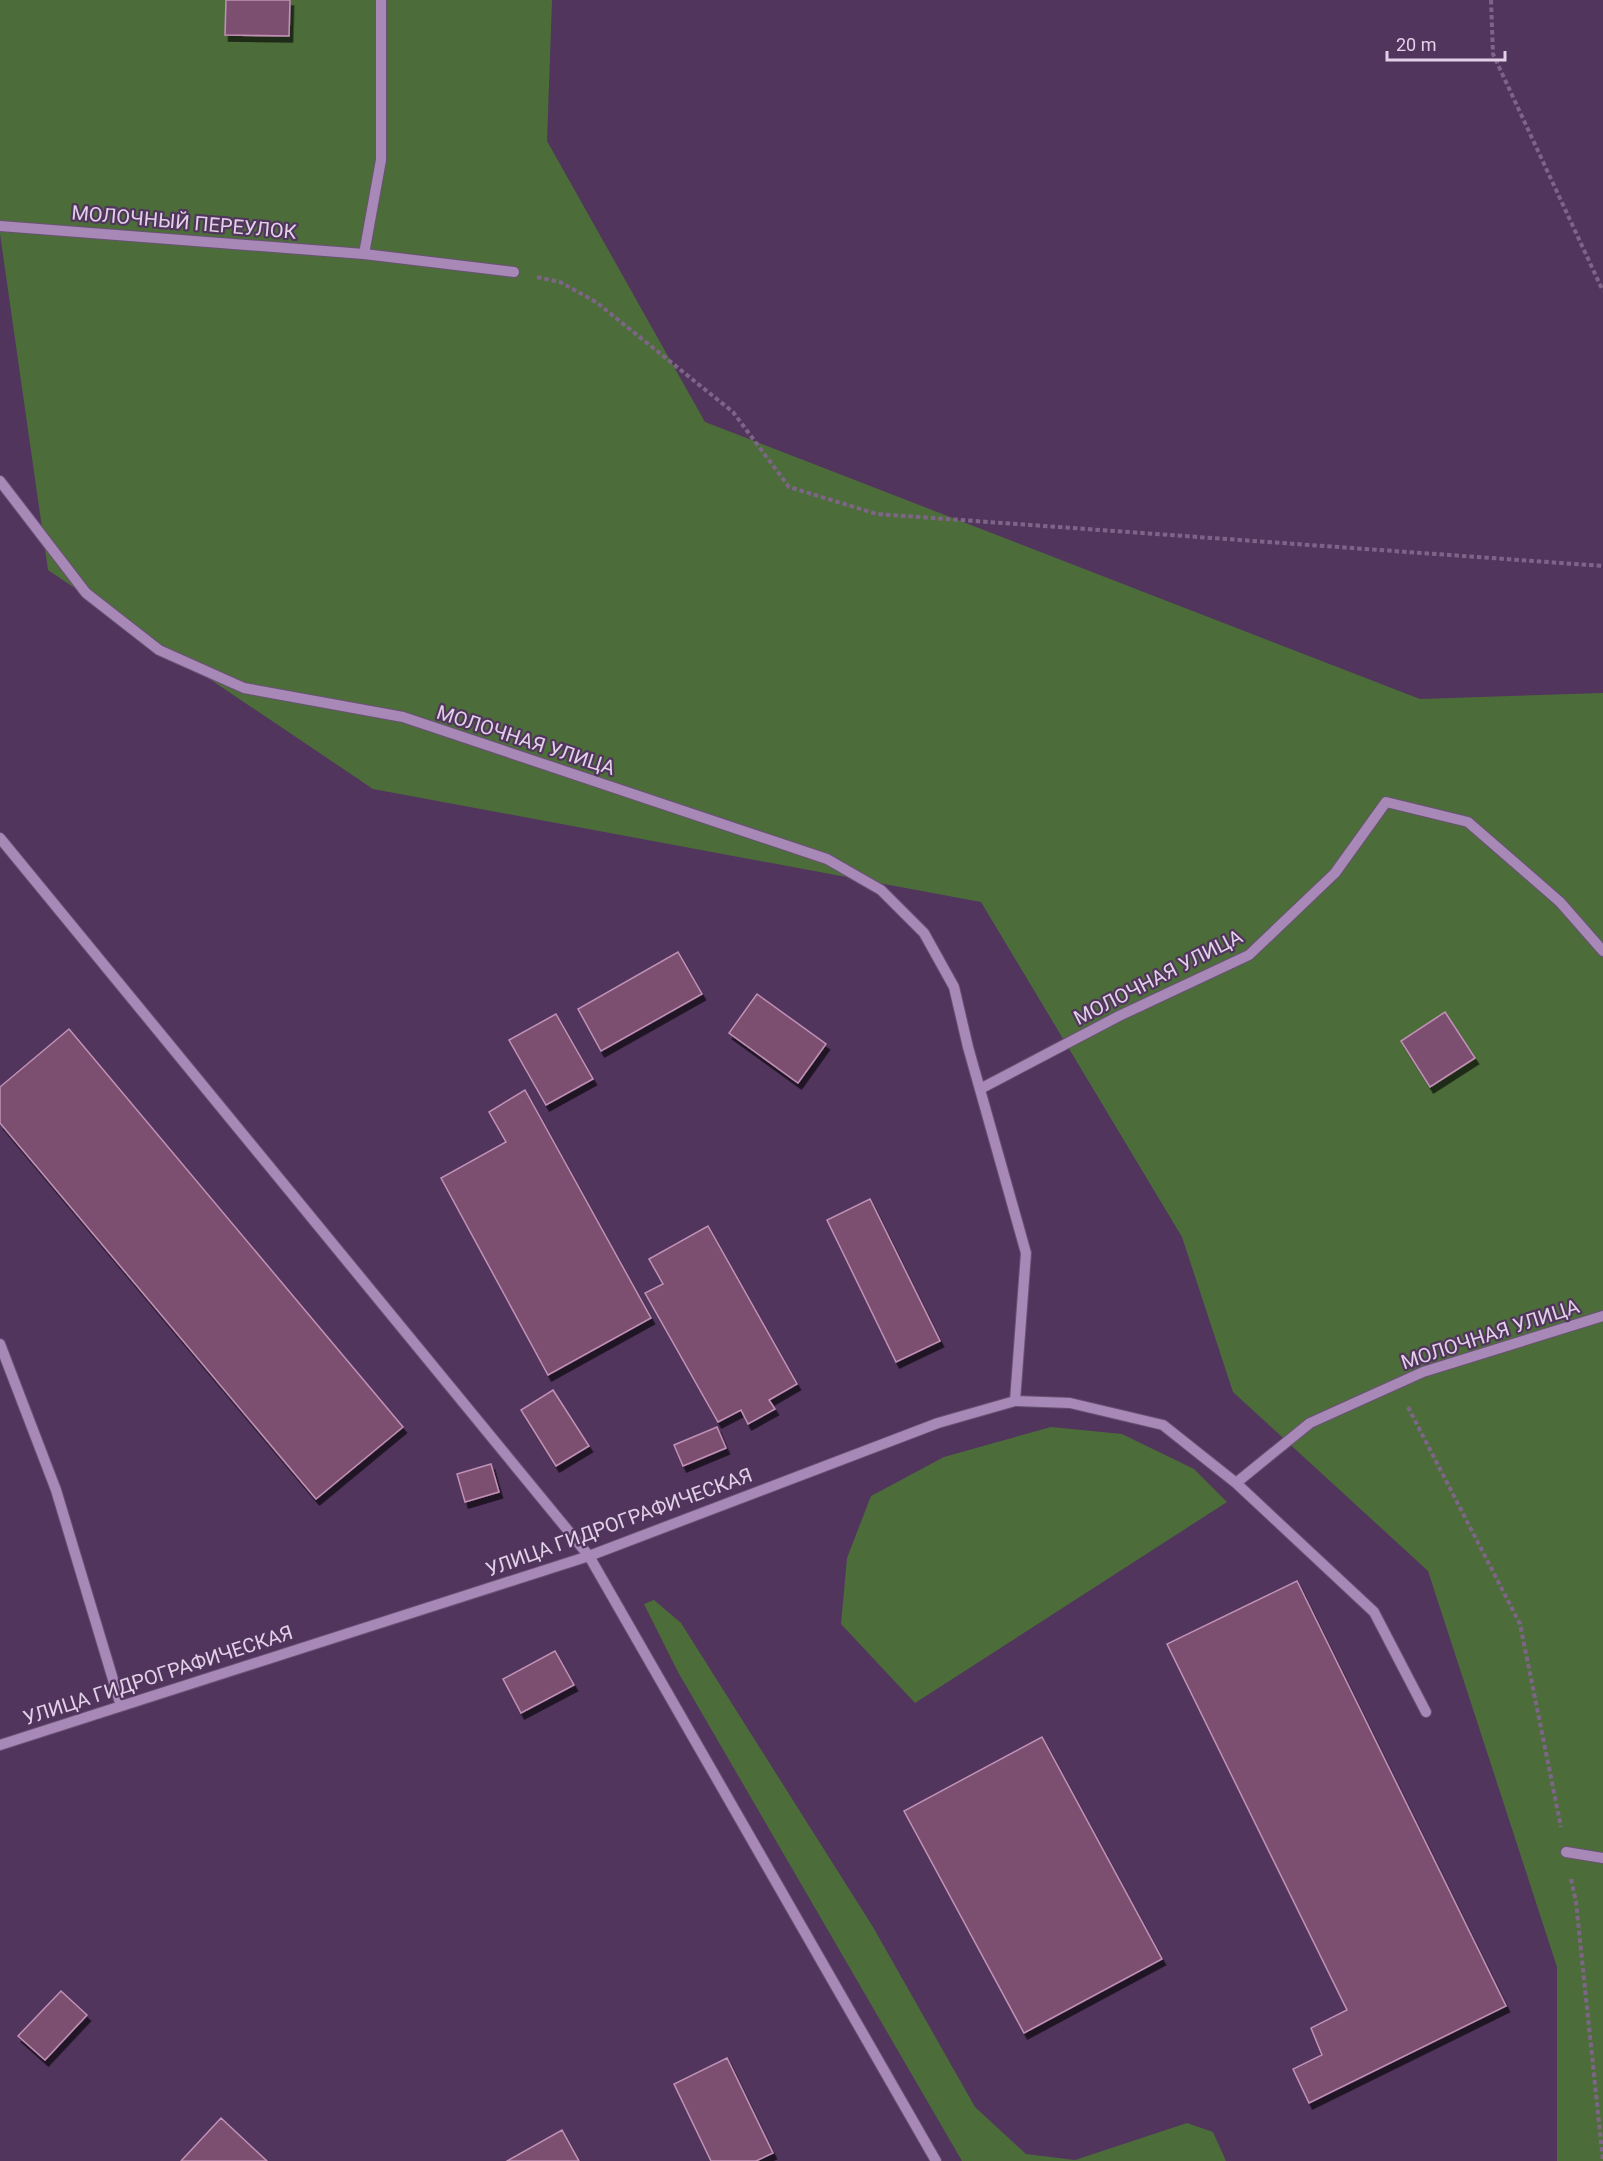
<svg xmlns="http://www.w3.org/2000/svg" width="1603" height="2161" font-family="Roboto,sans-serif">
  <defs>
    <filter id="shadow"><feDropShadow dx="3.5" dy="6" stdDeviation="0" flood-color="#0009"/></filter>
  </defs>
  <rect width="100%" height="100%" fill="#51355d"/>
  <path fill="#4c6d3a" d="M0,0h552l-5,141 158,281 715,277 183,-6v1468h-46v-194l-129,-396 -195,-179 -51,-155 -201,-335 -608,-113 -325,-219 -48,-336z
    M1051,1427l71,7 72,35 33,33 -312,201 -74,-79 6,-66 24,-62 73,-39z
    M654,1600l27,23 192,304 102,180 51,47 49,6 112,-37 26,9 13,29h-264l-284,-489 -34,-68z"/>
  <path fill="#7b5071" stroke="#c191b6" stroke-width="1.5" filter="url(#shadow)" d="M226,0h64l-1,36 -64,-1z
    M678,952l24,42 -101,57 -23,-42z
    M757,994l69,50 -28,39 -69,-50z
    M1445,1012l30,46 -45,29 -29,-46z
    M556,1014l37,65 -47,26 -37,-65z
    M69,1029l334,398 -87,72 -316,-376v-36z
    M525,1090l126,228 -103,57 -107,-197 65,-36 -17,-30z
    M870,1199l70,142 -44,21 -69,-142z
    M708,1226l89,158 -28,16 6,9 -27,15 -7,-14 -23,12 -73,-129 18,-9 -14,-25z
    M553,1390l36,56 -33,20 -35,-56z
    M717,1427l9,21 -43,18 -9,-21z
    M491,1464l8,28 -34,10 -8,-28z
    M1297,1581l209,425 -197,97 -16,-34 29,-14 -11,-27 36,-18 -180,-366z
    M555,1651l19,34 -53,28 -18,-34z
    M1042,1737l120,222 -138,74 -120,-222z
    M61,1991l26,24 -42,45 -27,-24z
    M727,2058l46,95 -17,8h-45l-37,-77z
    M221,2118l46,43h-86z
    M562,2130l17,31h-72z"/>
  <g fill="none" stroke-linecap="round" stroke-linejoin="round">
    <defs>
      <path id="minor" d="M0,226l364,28 150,18
        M364,254l17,-94v-160
        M0,481l86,112 73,57 85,38 159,29 424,142 54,31 43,43 30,54 14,60 58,206 -11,148
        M0,838l589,718 347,605
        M980,1089l139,-73 130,-61 86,-82 51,-71 82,20 92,80 43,49
        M0,1344l56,146 65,216
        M1236,1483l74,-60 113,-51 180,-56
        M0,1745l589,-189 349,-133 77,-22 55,2 93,22 73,58 138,129 52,100
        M1566,1852l37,6"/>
    </defs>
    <use href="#minor" stroke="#695174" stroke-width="12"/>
    <path stroke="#7e6588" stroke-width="4" stroke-dasharray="4.5 3" stroke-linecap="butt" d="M1491,0l2,54 110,237
      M537,277l23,5 36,20 137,110 56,75 88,27 726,52
      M1408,1407l112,217 41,203
      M1571,1879l5,23 27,259"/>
    <use href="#minor" stroke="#a888b6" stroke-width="10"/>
  </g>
  <g text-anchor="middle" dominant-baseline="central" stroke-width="4.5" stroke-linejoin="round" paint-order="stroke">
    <g font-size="20" fill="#e1d0e8" stroke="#51355d">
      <text transform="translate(184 222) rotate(5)">МОЛОЧНЫЙ ПЕРЕУЛОК</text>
      <text transform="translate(526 740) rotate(18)">МОЛОЧНАЯ УЛИЦА</text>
      <text transform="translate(1158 977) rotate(-27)">МОЛОЧНАЯ УЛИЦА</text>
      <text transform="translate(1490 1334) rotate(-18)">МОЛОЧНАЯ УЛИЦА</text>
      <text transform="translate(619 1522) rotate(-20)">УЛИЦА ГИДРОГРАФИЧЕСКАЯ</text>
      <text transform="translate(158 1675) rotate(-18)">УЛИЦА ГИДРОГРАФИЧЕСКАЯ</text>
    </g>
  </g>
  <path d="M1387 51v9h118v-9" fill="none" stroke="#e1d0e8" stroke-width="3"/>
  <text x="1396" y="51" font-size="18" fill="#e1d0e8" stroke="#51355d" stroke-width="4.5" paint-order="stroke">20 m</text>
</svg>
